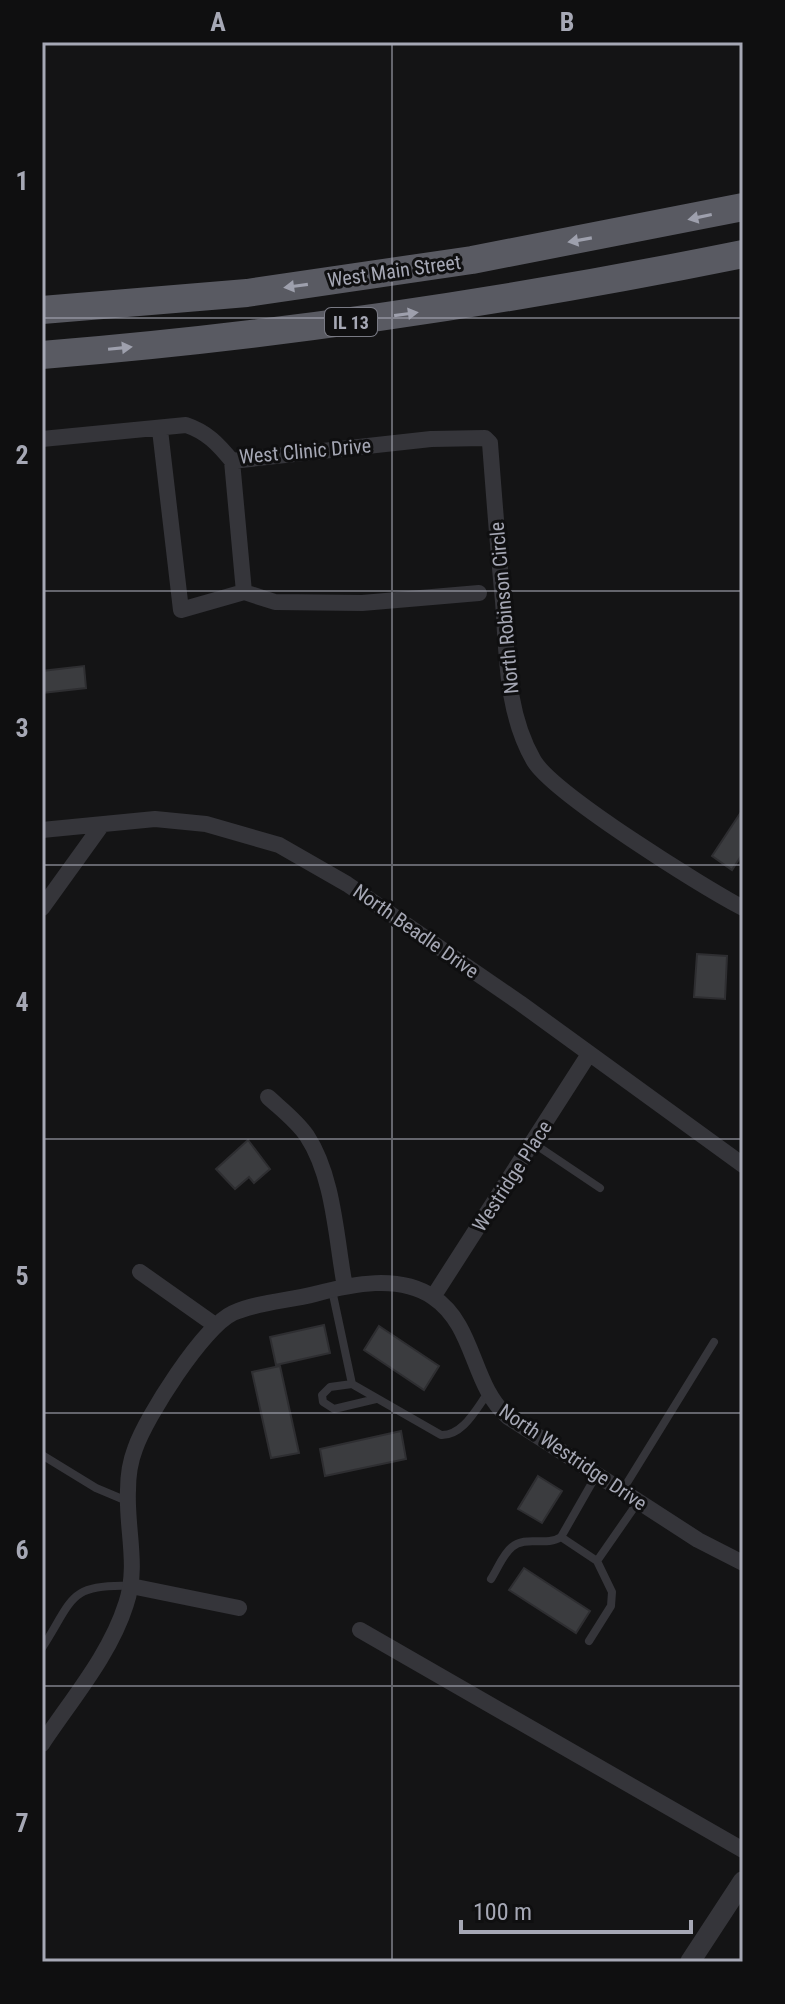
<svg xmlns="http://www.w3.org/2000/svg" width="785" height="2004" font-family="'Roboto Condensed',sans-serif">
  <rect width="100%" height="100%" fill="#141415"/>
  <path fill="#3b3c3f" stroke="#2e2e31" stroke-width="2" d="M84,666l2,22 -43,5 -1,-22z
    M743,809v44l-11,17 -20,-14z
    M697,954l30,2 -2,43 -31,-2z
    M248,1140l22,29 -16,14 -5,-6 -14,12 -19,-20z
    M324,1325l6,28 -54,12 -6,-28z
    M379,1326l60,40 -15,24 -60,-40z
    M280,1366l19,87 -28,5 -19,-86z
    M401,1431l5,28 -81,17 -5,-27z
    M538,1476l24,15 -20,32 -24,-14z
    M524,1568l66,43 -14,22 -67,-43z"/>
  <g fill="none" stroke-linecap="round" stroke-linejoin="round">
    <path stroke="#35353a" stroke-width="8" d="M533,1143l67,45
      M332,1290l20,94 89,51c22,1 35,-26 47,-42
      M352,1384l-22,3 -8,8 1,7 11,7 42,-10
      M42,1455l54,33 31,13
      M622,1491l92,-149
      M561,1537l36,24 15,31 -1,14 -22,35
      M597,1561l41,-59
      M491,1579c6,-9 12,-25 21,-32 14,-12 34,0 49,-10l36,-63
      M42,1648c31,-48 26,-64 87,-62"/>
    <path stroke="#35353a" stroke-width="16" d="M160,430l21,180 63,-18 31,10 87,1 117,-10
      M42,439l144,-14c21,7 32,19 46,36
      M232,461l199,-22 54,-1 5,5c4,53 8,106 13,158 4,55 3,112 31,160 21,34 168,125 209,147
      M232,461l12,131
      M42,830l113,-11 51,5 73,21 68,39 173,119 223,162
      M42,908l59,-82
      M268,1097c13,12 29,24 39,39 27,41 29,103 38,151
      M140,1272l75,53
      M433,1297l156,-243
      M131,1586l108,22
      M360,1630l383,220
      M42,1744c29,-44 68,-89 84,-140 13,-38 0,-75 2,-114 0,-14 2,-28 7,-41 11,-32 68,-122 98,-136 25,-11 55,-12 82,-19 37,-10 84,-20 118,3 43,29 38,88 75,120l190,123 45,23"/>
    <path stroke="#35353a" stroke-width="20" d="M690,1962l53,-81"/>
    <path stroke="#595a62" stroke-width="28" d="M42,310l205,-17 225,-33 271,-53
      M42,355c236,-19 469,-54 701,-101"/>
  </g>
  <defs><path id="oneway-solid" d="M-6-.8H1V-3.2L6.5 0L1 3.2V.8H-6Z" transform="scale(2)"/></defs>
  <g fill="#9ea0ad">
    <use href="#oneway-solid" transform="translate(700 217) rotate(168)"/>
    <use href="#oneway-solid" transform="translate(580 240) rotate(170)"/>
    <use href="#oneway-solid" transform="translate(296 286) rotate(172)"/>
    <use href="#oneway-solid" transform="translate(406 314) rotate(-8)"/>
    <use href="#oneway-solid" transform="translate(120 348) rotate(-6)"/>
  </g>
  <path fill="none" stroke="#a6a8b5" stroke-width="2" stroke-opacity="0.55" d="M392,42v1920M42,318h701M42,591h701M42,865h701M42,1139h701M42,1413h701M42,1686h701"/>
  <g text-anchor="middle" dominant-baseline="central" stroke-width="6" stroke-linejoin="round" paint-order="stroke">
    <rect fill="#0f0f10" stroke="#797a84" stroke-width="2" x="325" y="308" width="52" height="28" rx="6"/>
    <g font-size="18" font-weight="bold" fill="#a6a8b5">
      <text x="351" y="322">IL 13</text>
    </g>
    <g font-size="20" fill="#a6a8b5" stroke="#0f0f10">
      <text transform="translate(394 271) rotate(-8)">West Main Street</text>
      <text transform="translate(305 451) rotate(-5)">West Clinic Drive</text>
      <text transform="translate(504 608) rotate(-95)">North Robinson Circle</text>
      <text transform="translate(416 931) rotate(35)">North Beadle Drive</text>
      <text transform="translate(512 1176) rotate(-57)">Westridge Place</text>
      <text transform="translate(573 1457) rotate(34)">North Westridge Drive</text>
    </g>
  </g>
  <rect width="785" height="2004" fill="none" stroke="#0f0f10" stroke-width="88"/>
  <path d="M461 1920v12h230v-12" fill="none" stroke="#a6a8b5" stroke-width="4"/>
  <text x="473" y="1920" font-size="24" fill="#a6a8b5" stroke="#0f0f10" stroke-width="6" paint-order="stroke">100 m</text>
  <rect x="44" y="44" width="697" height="1916" fill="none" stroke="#a6a8b5" stroke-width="3"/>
  <g font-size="26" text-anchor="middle" font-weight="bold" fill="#a6a8b5">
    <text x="218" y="31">A</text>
    <text x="567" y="31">B</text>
    <text x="22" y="190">1</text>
    <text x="22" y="464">2</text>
    <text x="22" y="737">3</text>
    <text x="22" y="1011">4</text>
    <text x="22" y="1285">5</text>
    <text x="22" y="1559">6</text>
    <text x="22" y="1832">7</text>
  </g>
</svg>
